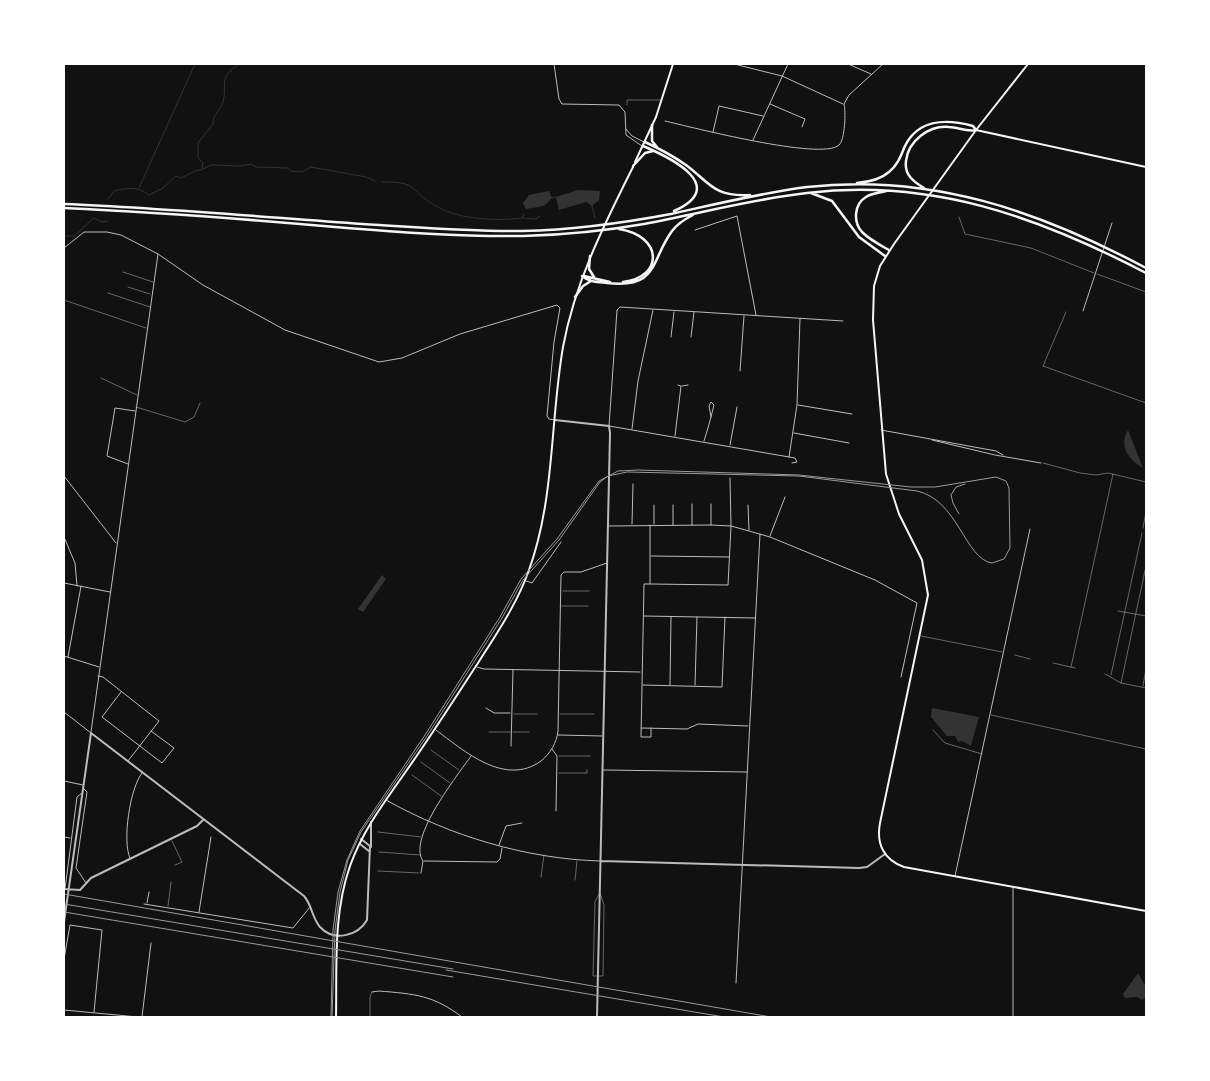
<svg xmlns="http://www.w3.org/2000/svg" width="1210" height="1081" font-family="'Crimson Pro',serif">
  <rect width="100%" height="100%" fill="#111"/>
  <path fill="#333" d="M578,190l22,1 -1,9 -7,6 -6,-4 -27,8 -3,-13z
    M549,191l3,7 -8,8 -18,3 -3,-6 6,-8z
    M1128,430l15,38c-14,-8 -25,-22 -15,-38z
    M382,575l4,4 -23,33 -5,-3z
    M932,708l47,9 -8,29 -9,-5 -4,1 -3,-6h-8l-16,-19z
    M1138,973l8,14 -1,11 -3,2 -5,-3 -12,1 -2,-4z"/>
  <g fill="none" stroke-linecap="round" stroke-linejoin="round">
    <path stroke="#333" stroke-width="1" d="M203,169l8,-4 30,1 10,-2 5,3 33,1 2,3 11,1 9,-5 55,10 9,4
      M382,182c37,-1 27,9 54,24 24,14 60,15 86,12l2,-4
      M139,188l56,-124
      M552,198l4,-1
      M108,199l6,-8c13,-3 24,-5 35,4l14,-7 13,-12 5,2 16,-8h5l1,-7 -5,-5v-15l15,-19c-1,-9 8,-14 10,-22 5,-20 -6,-23 16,-38
      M592,206l3,12
      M522,218l14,1 4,-3
      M64,236h10l20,-18 8,4 6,-1"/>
    <path stroke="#bcbcbc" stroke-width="0.5" d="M627,105v-5h33
      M959,217l6,17 66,14 63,25
      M123,272l30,10
      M1097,274l49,18
      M128,287l22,7
      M108,293l42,14
      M64,300l82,28
      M1066,312l-23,54 103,37
      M101,378l36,17
      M136,407l49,15 9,-5 6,-14
      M1043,463l37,10 16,2 12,-2 38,9
      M1143,528l3,-16
      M563,591h26
      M562,606h26
      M1118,611l28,5
      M921,636l81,16
      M1015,655l15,4
      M1053,663l22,5
      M1071,667l42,-193
      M1105,674l16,9 25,5
      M1111,675l31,-142
      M1121,683l25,-117
      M1143,686l3,-17
      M514,714h23
      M560,714h34
      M991,715l155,34
      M933,730l12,13 37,11
      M489,732h21
      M513,732h16
      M431,750l28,20
      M559,756h31
      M421,762l29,21
      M559,773h28v-3
      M412,775l29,21
      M378,832l43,5
      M172,841l10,21 -7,3
      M379,852l41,3
      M378,871l41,2
      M541,877l3,-22
      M575,880l2,-19
      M600,893l4,12 -1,71h-10l2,-74z
      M168,906l3,-24
      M370,1017v-20l2,-5"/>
    <path stroke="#bcbcbc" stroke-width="1" d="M1083,311l29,-88"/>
    <path stroke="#bcbcbc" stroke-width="1" d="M554,64l5,35 3,5 57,1 6,7 1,23 16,11
      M734,64l48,12 61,28
      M848,64l23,10
      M770,104l35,15 -3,8
      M665,121c26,6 157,40 174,24 6,-5 7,-34 5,-41l5,-9 34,-31
      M626,129l6,7 12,6
      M713,132l6,-26 44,10
      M753,140l35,-76
      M695,230l42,-14 19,99
      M64,248l20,-16h23l14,3 37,19 45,31 82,45 94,32 23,-4 58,-24 97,-29 3,3 -6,34 -7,74 2,3 6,1
      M671,337l3,-25
      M691,337l3,-25
      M740,371l4,-55
      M682,386l6,-1
      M798,405l54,9
      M632,429l6,-48 15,-71
      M881,430l115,21 7,4
      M794,433l55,10
      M675,436l6,-50 -3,-1
      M932,440l63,15 46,8
      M704,441c4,-12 7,-24 10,-36l-3,-3 -2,4 2,11
      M730,445l7,-38
      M789,457l8,-52 3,-86
      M792,463l5,-1 -2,-4 -186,-32 8,-116 3,-3 223,14
      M128,464l-21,-8 8,-48 20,3
      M64,476l52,67
      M692,504v21
      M711,504v21
      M654,505v19
      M673,505v20
      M748,505l1,25
      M632,524l1,-40
      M650,525v59h-6l-3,153h10v-9
      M609,526l102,-1 20,1 18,5 21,6 105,43 42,23 -16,74
      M770,536l15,-39
      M64,537l11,26 2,23
      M651,556l78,1
      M526,581l6,2 29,-41
      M64,583l46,9
      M650,584l78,1 3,-59 -1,-48
      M644,616l111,2
      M64,656l35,11
      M68,657l13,-71
      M477,667l7,2 156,3
      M98,676l5,1 56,44 -31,40
      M643,685l79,2 3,-70
      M670,685l1,-68
      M695,685l2,-68
      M121,692l-19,25 60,46 12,-15 -23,-17
      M486,708l8,5h16
      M64,712l27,21
      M641,728l46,1 11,-5 50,2
      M436,730c28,21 69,57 105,31 9,-7 16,-19 17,-30l3,-156 3,-3h17l26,-9
      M91,732l67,-478
      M558,735l44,1
      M511,746l2,-76
      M552,749l5,7 -1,55
      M603,770l144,2
      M64,781l19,4
      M84,789l3,3 -11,76 10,15
      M386,800c64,36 141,59 214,61
      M64,837l6,1
      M499,845l7,-19 16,-3
      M130,858c-8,-17 0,-70 12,-85
      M424,861l73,1 3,-3 2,-11
      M421,873l2,-12c-16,-23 35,-86 48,-105
      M955,876l75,-347
      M65,889l12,-92 5,-4
      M147,903l2,-11
      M144,904l149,24 17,-21
      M199,912l12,-75
      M64,959l6,-34 32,5 -8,82
      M736,983l24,-449
      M372,992l7,-1c36,3 54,4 83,26
      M64,1010l74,7
      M142,1017l9,-74
      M1013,1017v-130"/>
    <path stroke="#bcbcbc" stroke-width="2" d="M555,420l54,6 1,7 -13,584
      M91,733l213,163c8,9 8,22 16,31 14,15 38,9 47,-7l3,-74 -9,-7
      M360,844l10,8
      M371,847v-25
      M601,861l258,7 8,-1 18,-13
      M64,889l16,1 11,-12 106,-52 6,-6
      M64,922l27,-189"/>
    <path stroke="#f5f5f5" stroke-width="2" d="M1028,64l-52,66 -82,114 -14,22 -6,20 -1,34 13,154 13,40 23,46 6,35 -48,228c-4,21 4,37 24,44l242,44
      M976,130l170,37
      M635,162l21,-45 17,-53
      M336,1017c1,-50 -3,-103 14,-151 13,-37 37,-67 59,-99 24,-34 46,-69 69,-104 19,-30 39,-59 51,-93 26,-72 21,-148 34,-223 12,-65 41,-122 70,-180"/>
    <path stroke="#f5f5f5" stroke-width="2.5" d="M652,125v16l5,6
      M645,142c13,6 28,14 41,23 25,19 28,32 64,30
      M643,146c26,11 87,40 31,65
      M633,166l12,-13 8,-2
      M857,183c12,-1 23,-3 32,-11 9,-7 12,-17 16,-26 14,-28 42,-27 68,-20l3,4
      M924,188c-10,-6 -20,-13 -18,-27 2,-20 23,-36 43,-34 9,0 17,5 27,3
      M886,191c-7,2 -14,2 -20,6 -12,7 -13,25 -4,35 8,8 18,13 27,18
      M811,193l21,8 27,36 26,19
      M64,204c99,4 199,13 298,20 54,3 107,8 161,7 49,-1 100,-8 148,-17 45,-10 90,-21 136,-27 124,-14 232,24 339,81
      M64,208c90,4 180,11 271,19 62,5 125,10 188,9 40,-1 81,-5 121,-12 54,-10 108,-25 163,-31 124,-15 232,24 339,80
      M619,229c44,7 45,48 4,53
      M590,256l-1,13 5,8
      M582,276c7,6 16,6 25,7 52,6 43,-22 65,-52 6,-8 13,-12 21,-16
      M584,276l26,6
      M575,297l8,-11 8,-5"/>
    <path stroke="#9a9a9a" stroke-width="1" d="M959,514l-6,-11 -2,-8 5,-8 9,-3
      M331,1017l2,-87 5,-38 9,-32 13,-29 65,-96 75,-118 21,-38 36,-40 42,-58 19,-10 20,-1 161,5 112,12h24l61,-10 10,4 3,7 1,60 -6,11 -12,4c-27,-4 -34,-63 -75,-72l-118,-15 -172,-4 -19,4 -8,6 -41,58 -36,40 -21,38 -75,118 -66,96 -13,28 -8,32 -5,38 -3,87"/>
    <path stroke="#9a9a9a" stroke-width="1" d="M64,894l707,123
      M64,904l389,65
      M64,912l389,65
      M446,970l278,47"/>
  </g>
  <rect width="1210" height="1081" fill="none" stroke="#ffffff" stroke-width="130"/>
</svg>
